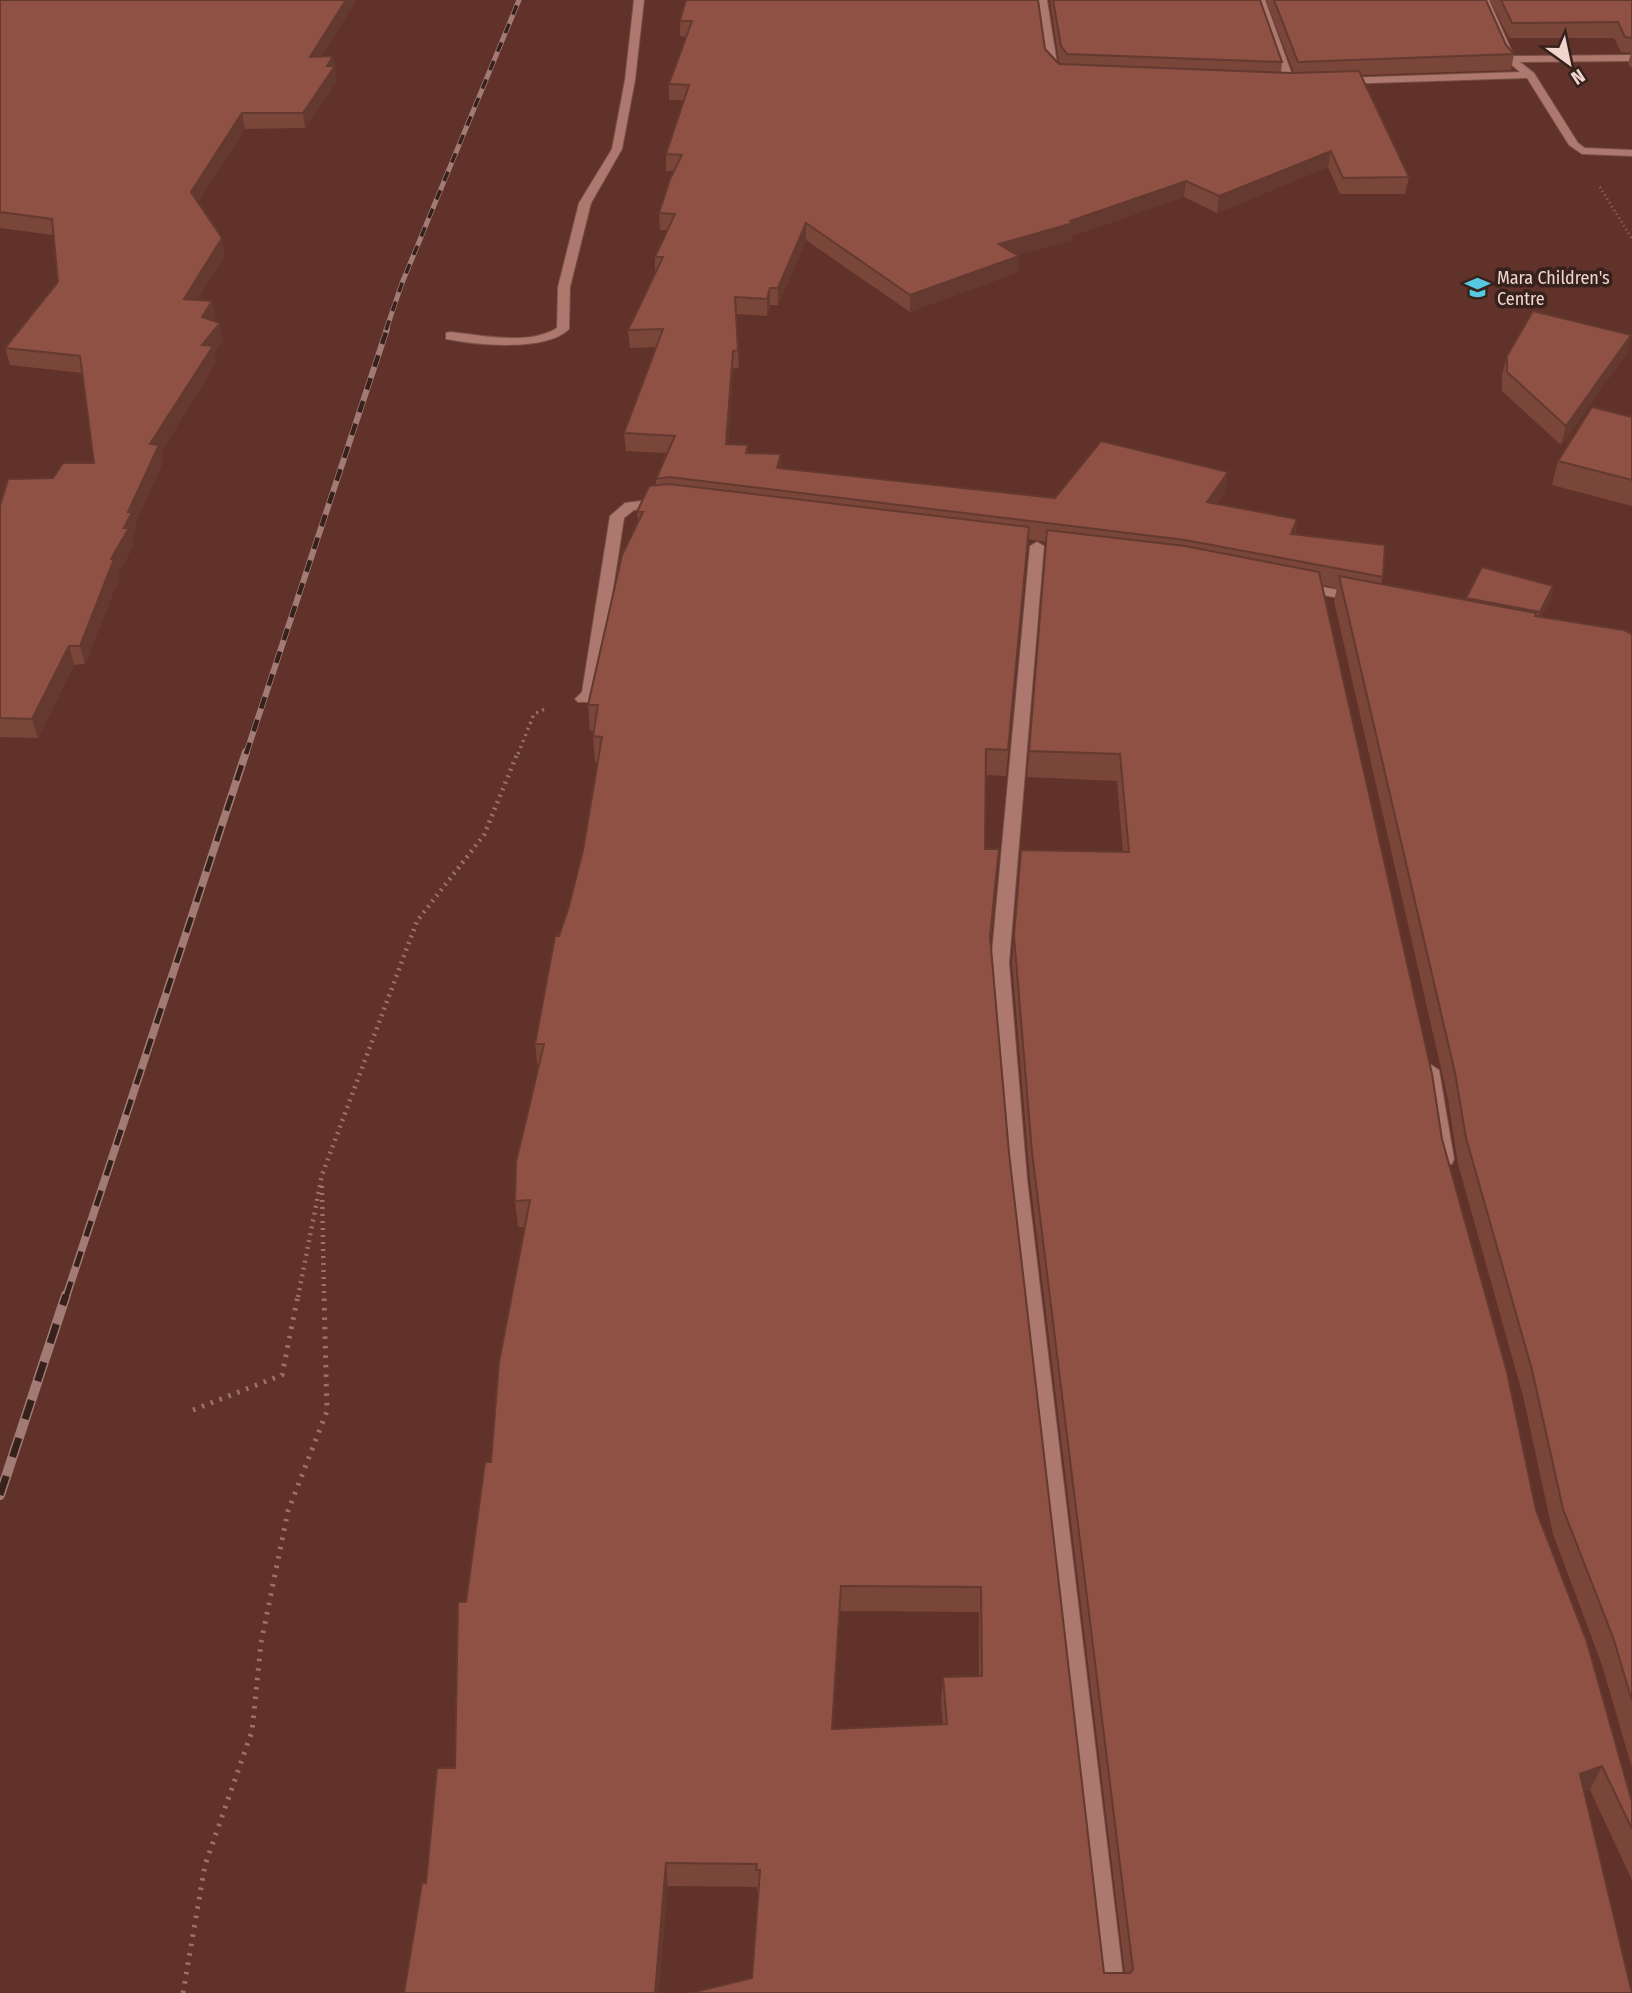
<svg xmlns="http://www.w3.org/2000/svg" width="1632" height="1993" font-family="'Fira Sans Condensed',sans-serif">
  <rect width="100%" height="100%" fill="#603229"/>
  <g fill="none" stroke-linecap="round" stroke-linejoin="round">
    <defs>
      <path id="minor" d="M634,0h10l-9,80 -13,69 -31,54 -21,84 -1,42c-23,23 -93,16 -123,10v-6l4,-1c32,3 78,14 107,-4l1,-41 21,-84 33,-54 13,-69z
        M1037,0h10l10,63 8,10 -1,2h-8l-9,-11z
        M1255,0h10l29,80h13v4l-17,2 -5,-3z
        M1479,0h10l25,56 118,-1v6l-112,1 14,11 44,70 7,5 47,2v6l-50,-2 -13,-9 -42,-67 -185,6 -5,-3 5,-3 178,-6 -15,-13z
        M663,498l5,1v6l-34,5 -10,8 -27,175 -9,9h-10l-3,-3 7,-7 28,-176 15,-13z
        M1037,542l7,4 -35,417 18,216 98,814h-26l-90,-814 -18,-216 39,-417z
        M1301,583l59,11 7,4 -7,4 -64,-12 -2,-3z
        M1430,1064l9,6 15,89 -2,5h-14l-2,-5 -15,-89z"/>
    </defs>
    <use href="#minor" stroke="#775049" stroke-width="2"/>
    <path stroke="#9a726a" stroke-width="2.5" stroke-dasharray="1 3.5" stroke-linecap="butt" d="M1600,187l32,52"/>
    <path stroke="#9a726a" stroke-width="3.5" stroke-dasharray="2 4.5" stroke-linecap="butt" d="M518,754l16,-40 13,-6"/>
    <path stroke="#9a726a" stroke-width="4.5" stroke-dasharray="2 5" stroke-linecap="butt" d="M322,1186l2,111
      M298,1297l24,-122 95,-254 67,-86 34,-83"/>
    <path stroke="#9a726a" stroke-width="5" stroke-dasharray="2.5 7" stroke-linecap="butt" d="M193,1410l89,-35 16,-80
      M183,1993l22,-128 47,-134 9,-88 27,-132 39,-100 -3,-116"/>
    <use href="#minor" fill="#ad786d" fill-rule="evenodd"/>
    <defs>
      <path id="rail-far3" d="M386,330l16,-47 117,-283"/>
      <path id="rail-far2" d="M246,754l141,-425"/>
      <path id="rail-far1" d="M66,1297l180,-545"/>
      <path id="rail" d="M0,1495l66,-200"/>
    </defs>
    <use href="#rail-far3" stroke="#a27c74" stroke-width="5"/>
    <use href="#rail-far2" stroke="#a27c74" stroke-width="6"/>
    <use href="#rail-far1" stroke="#a27c74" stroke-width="8"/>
    <use href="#rail" stroke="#a27c74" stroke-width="10"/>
    <use href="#rail-far3" stroke="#37211d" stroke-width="3.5" stroke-dasharray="10" stroke-linecap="butt"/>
    <use href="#rail-far2" stroke="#37211d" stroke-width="4.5" stroke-dasharray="12" stroke-linecap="butt"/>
    <use href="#rail-far1" stroke="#37211d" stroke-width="5" stroke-dasharray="16" stroke-linecap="butt"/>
    <use href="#rail" stroke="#37211d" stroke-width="7" stroke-dasharray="20" stroke-linecap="butt"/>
  </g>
  <path fill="#7a463a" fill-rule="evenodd" d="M0,0l322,57 12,9 3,16 -32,46 -60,1 -47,73 27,53 -28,45 19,18 -2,3 9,19 -9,12 2,11 -55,89 2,10 -28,62 1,6 -4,10 1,6 -15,28 1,4 -34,86 -11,1 -36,73 -38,-1v-231l53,-28 41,-15 -12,-90 -72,-8 -5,-17 53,-66 -5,-47 -53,-7z
    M686,0l359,49 14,15h3l-3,-2 -9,-62h210l22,62 -1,11h13l-28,-73h220l20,45 8,9 -3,16 -150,5 48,102 -4,17h-65l-12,-27 -111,46 -33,-16 -112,39v4l-53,15 -1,17 -108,40 -104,-72 -28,65h-8l-3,11 -31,-2 3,54h-6l-5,76 20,1v8l33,16 274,29 170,-7 -9,13 81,15 -2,16 88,42 -2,7 84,16 1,-2 87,-12 -3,14 -9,17 91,17v1134l-30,-103 -49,-131 -30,-138 -65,-232 -10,-65 -114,-498 3,-13 -15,-3 120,554 94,371 96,292v78l-42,-90 -6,2 48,201 -880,-15 6,-85h-1v-6l-331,-4 29,-115 11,-166 25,-140 34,-235h-7l-3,-26 23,-132 -3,-25 24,-108 10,-30 14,-56 15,-88h-3l-2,-26 1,-5h-4l-2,-26 50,-183 -1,-10 19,-27v-6l11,-26 -41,-2 -2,-18 32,-86 -26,1 -2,-18 27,-57v-16l12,-27h-7l-1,-17 15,-42h-8v-17l18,-54h-15v-16l17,-47 -6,-1v-15zM1028,539l18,3 -19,235 90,4 6,71 -102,-2 -9,113 18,216 95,794h-21l-95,-820 -18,-213 6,-64 -12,-27 1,-74 20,1zM840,1611l139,1v64l-36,1 -2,25 2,23 -110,4z
    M1490,0h142v69l-4,-5 3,-11 -10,-1 -7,-14h-105z
    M1631,335l-5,19 -65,91 -59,-54v-16l5,-19z
    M1632,417v89l-80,-21 6,-24z"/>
  <path fill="#633930" d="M346,0h11l-45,72 -2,-15z
    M333,56l4,26 -32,46 -2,-15z
    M242,113l3,16 -51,79 -3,-16z
    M1331,151l-3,16 -111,46 2,-17z
    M1186,181l-2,16 -112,39v4l-74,21 1,-17z
    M806,223v17l-28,65v-17z
    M222,238l3,17 -37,60 -4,-16z
    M1019,256l-1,16 -108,40v-17z
    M770,288v17l-3,11v-17z
    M212,301l4,17 -10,16 -4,-17z
    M220,323l3,17 -9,12 2,11 -55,89 2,10 -28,62 1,6 -4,10 1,6 -15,28 1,4 -34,86 -5,-18 31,-87 13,-31 4,-16 22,-68 52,-99z
    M1631,335l-5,19 -65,91 5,-19z
    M733,351v17l-6,94 -1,-18z
    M781,454v18l-4,-4z
    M1228,472l-3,19 -21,29 3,-18z
    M1297,519l-3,18 -3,-3z
    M1553,586l-3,14 -14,26 4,-14z
    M69,646l5,19 -36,73 -6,-19z
    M841,1586l-1,25 -8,142v-24z
    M1602,1766l-12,24 -22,8 12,-24z
    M666,1863l2,24 -9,106h-4z"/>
  <path fill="#8e5144" stroke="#633930" stroke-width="2" fill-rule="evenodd" d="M0,0h346l-36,57 23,-1 -6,10h8l-32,47h-61l-51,79 31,46 -38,61 28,2 -10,16 18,6 -18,22 11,1 -63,98 9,1 -31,67h4l-8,16h5l-18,31h3l-34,87h-11l-37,73 -32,-1v-212l8,-27 45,-1 10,-15h31l-14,-107 -75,-8 53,-66 -6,-63 -52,-7z
    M686,0h352l7,49 14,15 233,9 67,-2 50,106 -66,1 -12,-27 -112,45 -33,-15 -116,40 3,2 -74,21 20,12 -109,39 -104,-72 -28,65h-8l-3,11 -32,-2 3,53 -5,1 -7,93 22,1 -2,8 35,1 -4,14 278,30 46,-57 127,31 -21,30 90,17 -6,15 94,11 -2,32 -198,-37 -516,-63 -13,2 19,-43 -51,-3 39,-104 -35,1 35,-73h-8l20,-43 -16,-1 11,-34 12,-24 -16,-1 23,-69 -20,-1 23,-63h-12z
    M1053,0h207l22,62 -215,-8 -6,-8z
    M1274,0h212l20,45 8,9 -216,8z
    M1501,0h131v38l-7,-1 -7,-15 -106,1z
    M1533,311l98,24 -65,91 -59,-54v-16z
    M1592,407l40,10v63l-74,-19z
    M669,484l360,43 -21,223 -22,-1 -1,100h14l-9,88 19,216 95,820h26l3,-3 -101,-818 -18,-216 7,-86 108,2 -9,-98 -91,-3 18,-221 138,16 134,26 113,502 10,65 65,233 29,138 51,132 45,160v27l-30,-63 -22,8 52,219h-942l62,-15 8,-108h-4l1,-6 -91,-1 -11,130h-251l18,-110h4l11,-115h18l3,-166h8l19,-140h6l8,-100 31,-162 -15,1 1,-39 28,-118h-9l20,-108h4l10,-30 14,-56 19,-113 -9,-1 5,-31h-10l34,-150 21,-43h-6l12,-26zM841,1586l140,1 1,89 -39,1 4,47 -115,5z
    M1482,567l71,19 -13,26 -74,-14z
    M1339,576l197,37 -1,3 89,14 8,4v1067l-18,-61 -51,-131 -31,-139 -66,-232 -11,-65z"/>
  <defs>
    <symbol id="school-bare" viewBox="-9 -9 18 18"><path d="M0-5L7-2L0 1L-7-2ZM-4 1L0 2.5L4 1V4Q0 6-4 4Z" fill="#56c9e0" stroke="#37211d" stroke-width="2.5" paint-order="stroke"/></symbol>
  </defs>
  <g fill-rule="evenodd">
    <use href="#school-bare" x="1460" y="270" width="35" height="35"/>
  </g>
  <g text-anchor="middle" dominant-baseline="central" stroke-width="7" stroke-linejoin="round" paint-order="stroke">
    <g font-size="18" fill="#f1d4cd" stroke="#37211d" text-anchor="start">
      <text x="1497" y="278">Mara Children's<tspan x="1497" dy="21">Centre</tspan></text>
    </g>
  </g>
  <g transform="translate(1569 63) rotate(147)" stroke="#37211d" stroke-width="5" paint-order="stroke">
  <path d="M0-5L12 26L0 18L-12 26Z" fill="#f1d4cd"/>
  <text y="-10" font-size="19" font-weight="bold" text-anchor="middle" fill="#f1d4cd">N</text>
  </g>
</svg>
